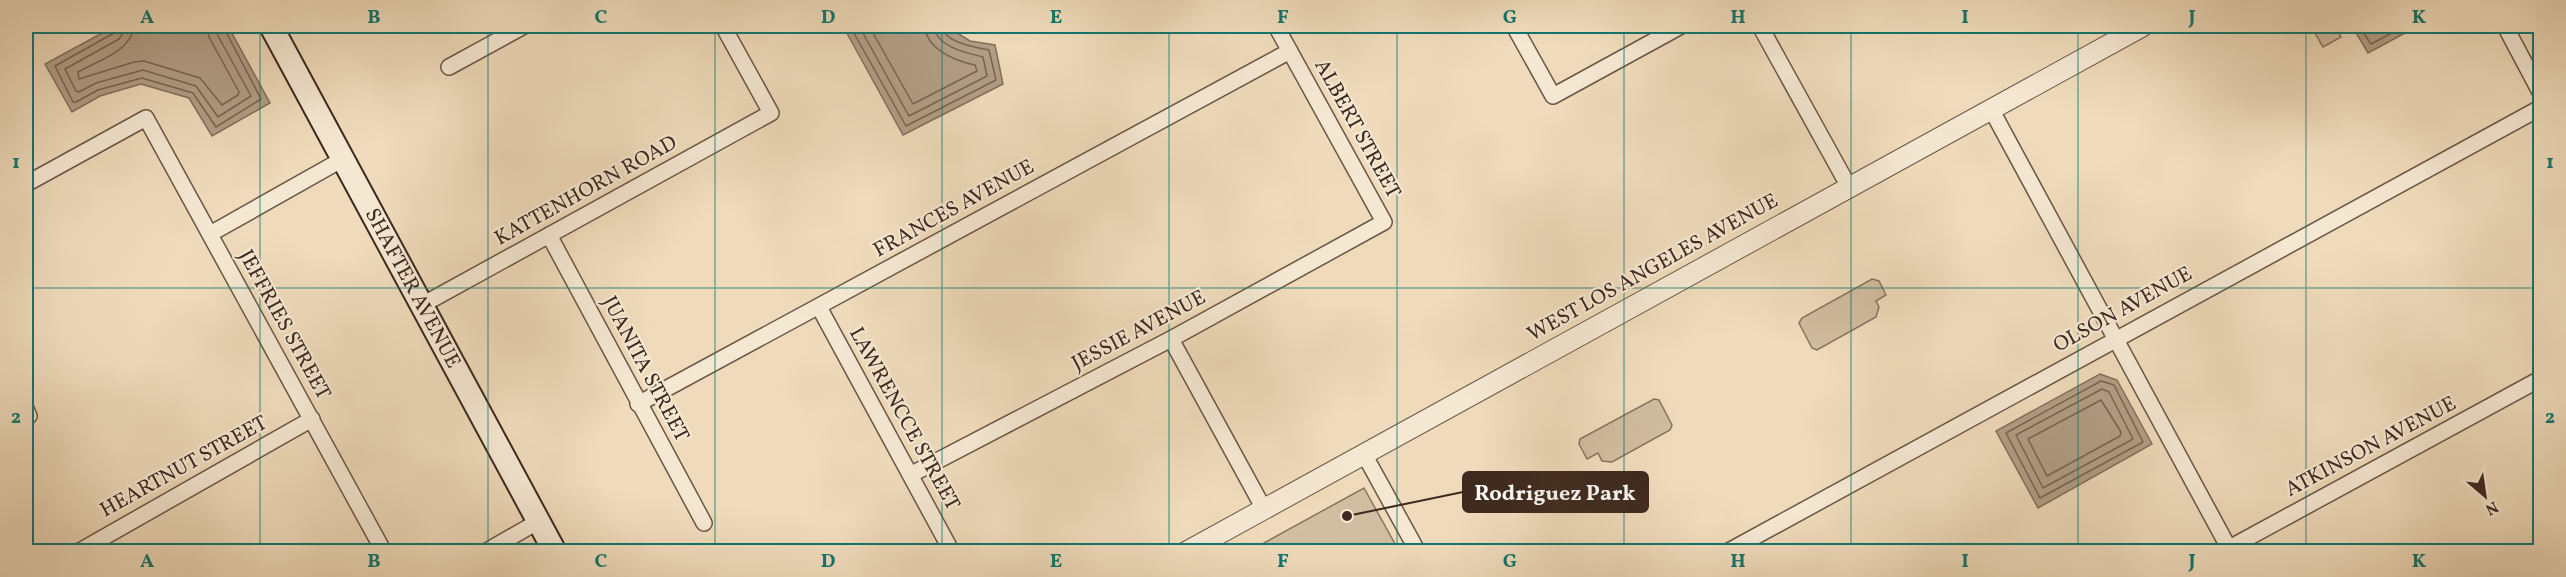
<svg xmlns="http://www.w3.org/2000/svg" width="2566" height="577" font-family="Vollkorn,serif">
  <rect width="100%" height="100%" fill="#efdbbb"/>
  <filter id="stains"><feTurbulence type="fractalNoise" baseFrequency=".00333" numOctaves="4"/><feColorMatrix values="0 0 0 0 .2 0 0 0 0 .09 0 0 0 0 .02 0 0 0 .5 -.17"/></filter>
  <radialGradient id="worn" r=".72"><stop offset=".6" stop-color="#630" stop-opacity="0"/><stop offset="1" stop-color="#630" stop-opacity=".3"/></radialGradient>
  <path fill="#d1bda0" stroke="#877360" stroke-width="1.5" d="M2311,26h24l6,11 -18,10z
    M1872,279l7,2 7,14 -10,6 3,6 -3,10 -59,33 -5,-2 -13,-25 3,-5z
    M1654,399l5,1 13,25 -2,5 -58,32 -10,-1 -4,-8 -11,6 -8,-15 1,-5z
    M1364,488l35,63h-152l17,-8z"/>
  <path fill="#b29e86" stroke="#836f5d" stroke-width="1.5" d="M115,26h113l42,77 -58,33 -23,-38 -48,-14 -41,12 -28,16 -27,-48z
    M843,26h103l24,15 25,4 8,39 -100,51z
    M2352,26h66l-50,27z
    M2100,374l17,6 35,64 -114,64 -42,-77z"/>
  <g fill="none" stroke-linecap="round" stroke-linejoin="round">
    <path stroke="#786452" stroke-width="1.5" d="M117,26l-3,7 -59,33 18,36h3l22,-12 44,-12 51,15 23,34 45,-28 -38,-73
      M124,26l-1,7 -4,6 -54,30 11,22 3,1 17,-9 47,-13 53,16 22,31 33,-21 -34,-62 -1,-8
      M134,26c-2,25 -37,35 -56,46l1,7 55,-17 10,-1 56,17 22,27 16,-10 1,-3 -30,-55 -2,-11
      M850,26l56,100 90,-46 -7,-30c-14,-3 -45,-7 -47,-24
      M859,26l50,90 78,-40 -4,-19c-16,-4 -47,-10 -49,-31
      M869,26l44,78 64,-33 -2,-6c-20,-4 -49,-16 -50,-39
      M2359,26l12,18 34,-18
      M2101,381l13,4 29,57 -103,56 -34,-65z
      M2102,389l7,3 24,47 -90,49 -27,-53z
      M2101,400l20,32 -1,4 -73,40 -19,-37z"/>
    <defs>
      <path id="minor" d="M1514,26l39,70 128,-70
        M1760,26l89,161
        M2505,26l35,66
        M449,67l75,-41
        M1991,109l240,443
        M26,184l120,-66 238,434
        M210,234l133,-75
        M549,235l155,288
        M422,305l349,-192 -48,-87
        M819,307l133,245
        M1171,339l93,170
        M638,404l652,-353
        M26,409l3,7
        M1364,454l54,98
        M912,474l259,-135 213,-117 -108,-196
        M78,552l234,-133
        M485,552l54,-31
        M1727,552l813,-444
        M2222,552l318,-173"/>
      <path id="tertiary" d="M1186,552l957,-526"/>
      <g id="secondary">
        <path id="s1" d="M271,26l284,526"/>
      </g>
    </defs>
    <use href="#minor" stroke="#6a5646" stroke-width="18"/>
    <use href="#tertiary" stroke="#6a5646" stroke-width="22"/>
    <use href="#secondary" stroke="#3d291f" stroke-width="26"/>
    <use href="#minor" stroke="#f5e8d3" stroke-width="15"/>
    <use href="#tertiary" stroke="#f5e8d3" stroke-width="20"/>
    <use href="#secondary" stroke="#f5e8d3" stroke-width="22"/>
  </g>
  <path fill="none" stroke="#0f766e" stroke-width="1.5" stroke-opacity="0.55" d="M260,26v526M488,26v526M715,26v526M942,26v526M1169,26v526M1397,26v526M1624,26v526M1851,26v526M2078,26v526M2306,26v526M26,288h2514"/>
  <g text-anchor="middle" dominant-baseline="central" stroke-width="4.5" stroke-linejoin="round" paint-order="stroke">
    <g font-size="21" fill="#3d291f" stroke="#f5e8d3">
      <text transform="translate(1357 129) rotate(61)">ALBERT STREET</text>
      <text transform="translate(586 191) rotate(-29)">KATTENHORN ROAD</text>
      <text transform="translate(954 209) rotate(-29)">FRANCES AVENUE</text>
      <text transform="translate(1653 268) rotate(-29)">WEST LOS ANGELES AVENUE</text>
      <text stroke="none"><textPath href="#s1" startOffset="298">SHAFTER AVENUE</textPath></text>
      <text transform="translate(2123 310) rotate(-29)">OLSON AVENUE</text>
      <text transform="translate(284 325) rotate(61)">JEFFRIES STREET</text>
      <text transform="translate(1139 331) rotate(-28)">JESSIE AVENUE</text>
      <text transform="translate(645 369) rotate(62)">JUANITA STREET</text>
      <text transform="translate(904 419) rotate(61)">LAWRENCCE STREET</text>
      <text transform="translate(2371 447) rotate(-28)">ATKINSON AVENUE</text>
      <text transform="translate(184 467) rotate(-29)">HEARTNUT STREET</text>
    </g>
  </g>
  <path fill="none" stroke="#3d291f" stroke-width="2" d="M1347 516L1463 492"/>
  <circle fill="#3d291f" stroke="#f5e8d3" stroke-width="2" cx="1347" cy="516" r="6"/>
  <rect fill="#3d291f" stroke="#3d291f" stroke-width="2" x="1463" y="472" width="185" height="40" rx="6"/>
  <g font-size="22" text-anchor="middle" font-weight="bold" fill="#fff">
    <text x="1555" y="500">Rodriguez Park</text>
  </g>
  <rect width="2566" height="577" fill="none" stroke="#efdbbb" stroke-width="66"/>
  <g transform="translate(2485 496) rotate(151)" stroke="#f5e8d3" stroke-width="4.5" paint-order="stroke">
  <path d="M0-4.5L10 22L0 15L-10 22Z" fill="#3d291f"/>
  <text y="-9" font-size="16" font-weight="bold" text-anchor="middle" fill="#3d291f">N</text>
  </g>
  <rect x="33" y="33" width="2500" height="511" fill="none" stroke="#0f766e" stroke-width="2"/>
  <g font-size="20" text-anchor="middle" font-weight="bold" fill="#0f766e">
    <text x="147" y="23">A</text>
    <text x="374" y="23">B</text>
    <text x="601" y="23">C</text>
    <text x="828" y="23">D</text>
    <text x="1056" y="23">E</text>
    <text x="1283" y="23">F</text>
    <text x="1510" y="23">G</text>
    <text x="1738" y="23">H</text>
    <text x="1965" y="23">I</text>
    <text x="2192" y="23">J</text>
    <text x="2419" y="23">K</text>
    <text x="16" y="168">1</text>
    <text x="2550" y="168">1</text>
    <text x="16" y="423">2</text>
    <text x="2550" y="423">2</text>
    <text x="147" y="567">A</text>
    <text x="374" y="567">B</text>
    <text x="601" y="567">C</text>
    <text x="828" y="567">D</text>
    <text x="1056" y="567">E</text>
    <text x="1283" y="567">F</text>
    <text x="1510" y="567">G</text>
    <text x="1738" y="567">H</text>
    <text x="1965" y="567">I</text>
    <text x="2192" y="567">J</text>
    <text x="2419" y="567">K</text>
  </g>
  <rect width="100%" height="100%" filter="url(#stains)"/>
  <rect width="100%" height="100%" fill="url(#worn)"/>
</svg>
